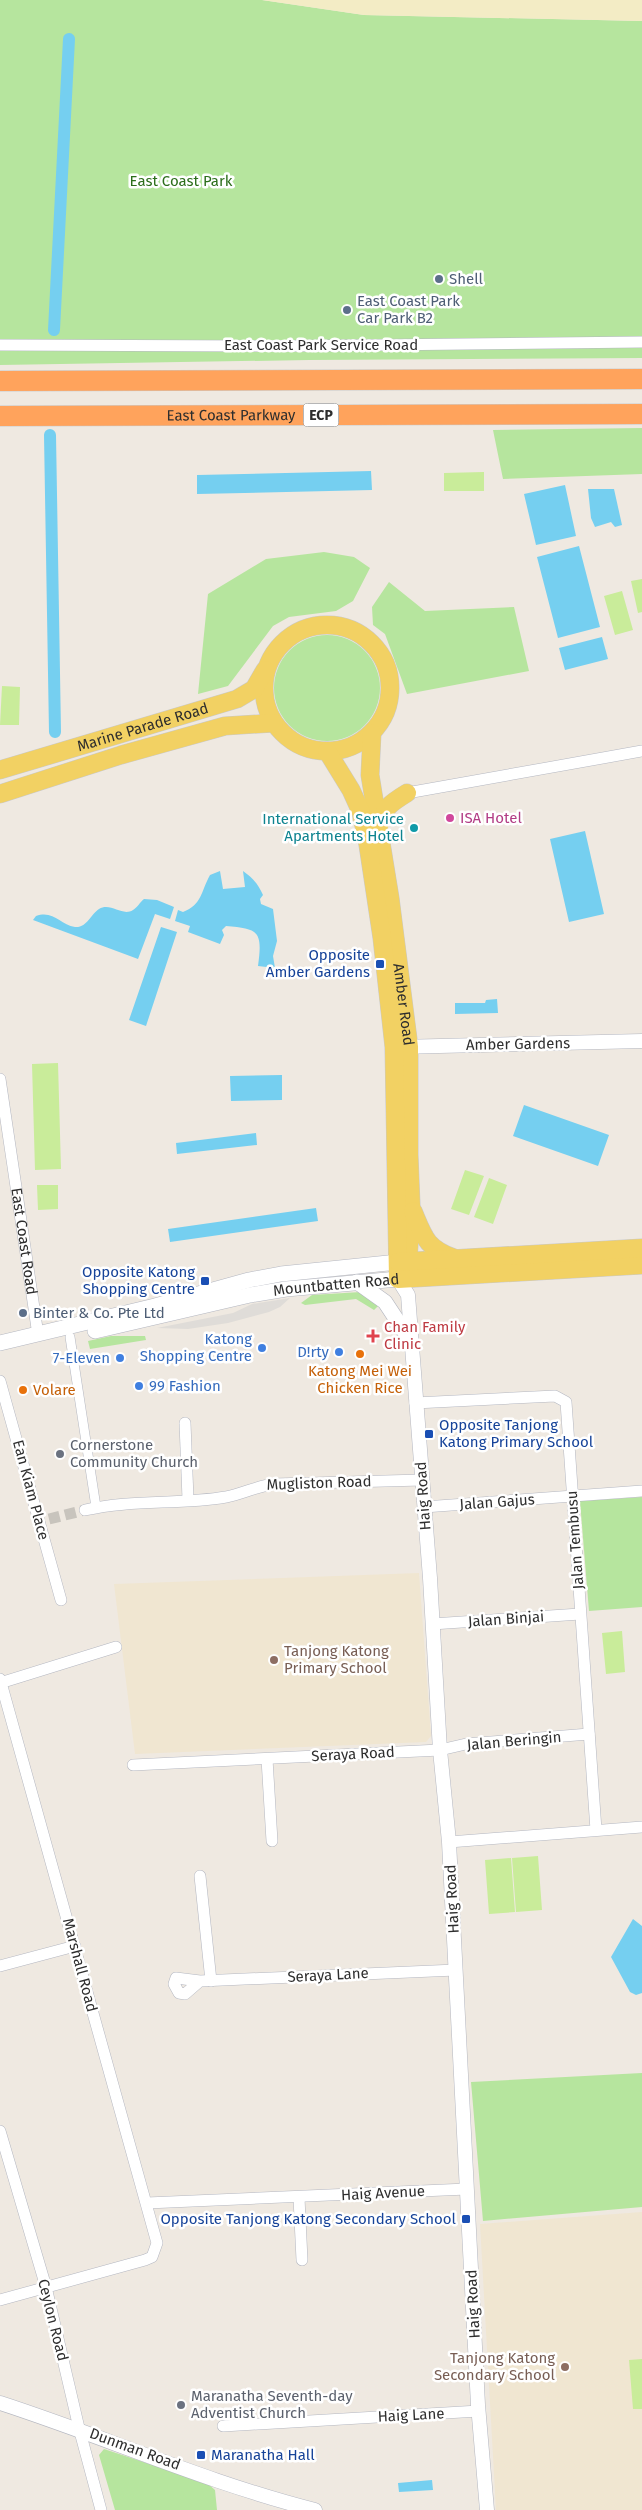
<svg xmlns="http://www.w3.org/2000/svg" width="642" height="2510" font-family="'Fira Sans',sans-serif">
  <rect width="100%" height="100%" fill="#efe9e1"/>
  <path fill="#f0e6d1" d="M419,1573l12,163 -5,6 -291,12 -21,-170z
    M642,2212v298h-146l-16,-286z"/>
  <path fill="#b6e59e" d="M0,0h262l102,15 278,6v337l-333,2 -309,5z
    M642,428v46l-139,5 -10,-49z
    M324,552l30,5 16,11 -17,33 -17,10 -47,6 -16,9 -45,60 -30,8 10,-100 58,-35z
    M389,582l36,29 89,-4 15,64 -122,23 -22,-60 -12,-9 -1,-18z
    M274 688a53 53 0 1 1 106 0a53 53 0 1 1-106 0Z
    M361,1292l18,13 -5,5 -18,-11 -51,6 -4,-2 11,-8z
    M111,1336h34l1,4 -56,9 -2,-8z
    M642,1497v110l-53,4 -9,-110z
    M642,2073v134l-159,14 -12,-139z
    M104,2449l103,34 8,7 2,20h-102l-16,-55z"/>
  <path fill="#f3ecc5" d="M262,0h380v21l-278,-6z"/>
  <path fill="#c9ec9a" d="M484,472v19h-40v-18z
    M642,579v33l-4,1 -7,-32z
    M622,591l11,39 -18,5 -11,-39z
    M2,686l18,1 -1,38h-19z
    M58,1063l3,106 -26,1 -3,-106z
    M465,1170l19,6 -15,39 -18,-6z
    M489,1178l18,7 -14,39 -19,-7z
    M37,1185h21v24l-20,1z
    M622,1631l3,41 -19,2 -4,-41z
    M538,1856l4,54 -26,2 -4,-54z
    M511,1858l4,54 -26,2 -4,-54z
    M642,2359v50h-9l-4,-49z"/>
  <path fill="#dfdcd8" d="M290,1298l-10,9 -11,5 -41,11 -40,6 -31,-1 76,-15 19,-9z"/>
  <path fill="#75cff0" d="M371,471l1,19 -175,4v-19z
    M565,485l11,51 -40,9 -12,-51z
    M588,489h26l8,36 -7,2 -4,-5 -16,5 -4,-9z
    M579,546l21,81 -42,11 -21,-81z
    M602,637l6,22 -43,11 -6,-22z
    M585,831l19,83 -35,8 -19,-83z
    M220,871l3,18 22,-2 -2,-16c10,7 15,13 20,24l-3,4 1,5 12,5 4,32 -4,15 2,12 -17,-2c5,-36 0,-37 -32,-40l-4,4 2,5 -4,9 -32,-12 2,-6 -15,-5 3,-11 5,2c19,-7 18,-21 27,-37z
    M144,899l13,1 17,7 -4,12 -15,-5 -17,45 -105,-39 3,-4c18,-6 24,9 39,11 12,1 16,-13 24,-18 12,-7 23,8 34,1 4,-2 7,-8 11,-11z
    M161,927l16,5 -31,94 -17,-6z
    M497,999l1,14 -43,1v-11h30l1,-3z
    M282,1075v25l-51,1 -1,-25z
    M524,1105l85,30 -11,31 -85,-30z
    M256,1133l1,12 -80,9 -1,-11z
    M316,1208l2,13 -148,21 -2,-13z
    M633,1919l9,7v67l-6,2 -6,-3 -19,-35z
    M432,2480l1,10 -34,2 -1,-9z"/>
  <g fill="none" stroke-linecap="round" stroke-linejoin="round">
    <path stroke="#75cff0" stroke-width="12" d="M54,330l15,-291
      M50,435l5,297"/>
    <path stroke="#c8c4bd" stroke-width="11" stroke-dasharray="11 5.5" stroke-linecap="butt" d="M49,1519l36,-9"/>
    <defs>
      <path id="pedestrian" d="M70,1337l26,170"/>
      <g id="minor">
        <path d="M0,345l289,1 353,-4"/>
        <path d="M407,793l235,-42"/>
        <path id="s1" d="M0,1079l38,256"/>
        <path d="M0,1381l61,219"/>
        <path d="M415,1403l140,-7 11,6 30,428"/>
        <path d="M185,1423l3,76"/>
        <path d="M424,1507l218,-16"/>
        <path d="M85,1510c47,-11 94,-5 141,-13 16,-3 31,-11 48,-13l148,-4"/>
        <path d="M432,1624l148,-10"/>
        <path d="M0,1679l157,564 -5,14 -7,3 -145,40"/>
        <path d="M0,1683l116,-36"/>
        <path d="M267,1759l5,82"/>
        <path d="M133,1765l307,-15 26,-6 123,-10"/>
        <path d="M449,1842l193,-15"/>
        <path d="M200,1876l11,105"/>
        <path d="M0,1966l75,-20"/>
        <path d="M200,1981l-15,13 -6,-1 -5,-9 2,-6 24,3 256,-11"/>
        <path d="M0,2131l46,156 33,141 22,82"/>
        <path d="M299,2198l3,62"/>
        <path d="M147,2203l320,-14"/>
        <path d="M223,2426l256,-15"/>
      </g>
      <path id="tertiary" d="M399,1047l243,-6
        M398,1279l10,16 22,283 10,172 9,92 29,563 9,105
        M0,2403c105,34 208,80 315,107"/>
      <g id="secondary">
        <path d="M357,1282l28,20 27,41"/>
        <path id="s2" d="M95,1331l155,-36 36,-6 112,-10"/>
        <path d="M0,1343l155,-37 94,-26 32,-6 117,-12"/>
      </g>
      <g id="primary">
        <circle cx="327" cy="688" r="63"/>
        <path id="s3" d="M372,733l-2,42 20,123 19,149v108l2,50 -3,59"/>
        <path d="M327,751l24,39 10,22 7,33 14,93 12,109 4,232 244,-14"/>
        <path id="s4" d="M0,770l237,-71 17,-10 11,-19"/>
        <path d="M0,794l121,-39 104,-29 49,-3"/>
        <path d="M378,827c7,-20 11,-23 29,-34"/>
        <path d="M413,1211c11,26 13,37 41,47"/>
        <path d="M398,1262l244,-14"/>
      </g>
      <g id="motorway">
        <path d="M0,381l642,-2"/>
        <path id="s5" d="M0,416l642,-2"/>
      </g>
    </defs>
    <use href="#pedestrian" stroke="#b4b7c1" stroke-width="10"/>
    <use href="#minor" stroke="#b4b7c1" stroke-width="12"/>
    <use href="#tertiary" stroke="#b4b7c1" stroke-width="15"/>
    <use href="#secondary" stroke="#b4b7c1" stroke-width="16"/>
    <use href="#primary" stroke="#c9c9c9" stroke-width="19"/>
    <use href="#motorway" stroke="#c9c9c9" stroke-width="21"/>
    <use href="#pedestrian" stroke="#fff" stroke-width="9"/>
    <use href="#minor" stroke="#fff" stroke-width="11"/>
    <use href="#tertiary" stroke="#fff" stroke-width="14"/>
    <use href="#secondary" stroke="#fff" stroke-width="15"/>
    <use href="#primary" stroke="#f2d163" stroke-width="18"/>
    <use href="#motorway" stroke="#ffa35c" stroke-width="20"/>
  </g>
  <g fill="#5c6f8a" stroke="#fff" stroke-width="2">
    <circle cx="439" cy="279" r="5"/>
    <circle cx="347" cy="310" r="5"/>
    <circle cx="23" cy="1313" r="5"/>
  </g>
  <circle fill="#d1479c" stroke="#fff" stroke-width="2" cx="450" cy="818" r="5"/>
  <circle fill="#0f9aa8" stroke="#fff" stroke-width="2" cx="414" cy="828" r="5"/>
  <g fill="#1a4fb4" stroke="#fff" stroke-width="2">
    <rect x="375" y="959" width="10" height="10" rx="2.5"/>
    <rect x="200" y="1276" width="10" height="10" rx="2.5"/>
    <rect x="424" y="1429" width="10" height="10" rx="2.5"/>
    <rect x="461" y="2214" width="10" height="10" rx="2.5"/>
    <rect x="196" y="2450" width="10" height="10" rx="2.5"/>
  </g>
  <path fill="#e0444e" stroke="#fff" stroke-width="2" d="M370.5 1328.5h5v5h5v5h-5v5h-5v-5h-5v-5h5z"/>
  <g fill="#3f7fe0" stroke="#fff" stroke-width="2">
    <circle cx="262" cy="1348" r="5"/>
    <circle cx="339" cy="1352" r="5"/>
    <circle cx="120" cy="1358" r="5"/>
    <circle cx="139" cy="1386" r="5"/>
  </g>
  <g fill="#e8710a" stroke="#fff" stroke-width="2">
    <circle cx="360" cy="1354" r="5"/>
    <circle cx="23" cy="1390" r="5"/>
  </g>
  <g fill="#6b7280" stroke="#fff" stroke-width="2">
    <circle cx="60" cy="1454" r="5"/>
    <circle cx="181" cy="2405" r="5"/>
  </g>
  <g fill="#8d6e63" stroke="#fff" stroke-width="2">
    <circle cx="274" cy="1660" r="5"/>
    <circle cx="565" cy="2367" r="5"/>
  </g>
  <g text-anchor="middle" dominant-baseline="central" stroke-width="5" stroke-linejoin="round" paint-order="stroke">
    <rect fill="#fff" stroke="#6d6d6d" stroke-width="1" x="303.5" y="403.5" width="35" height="23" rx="4"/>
    <g font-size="14" font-weight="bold" fill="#2e2e2e">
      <text x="321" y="415">ECP</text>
    </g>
    <g font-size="15" fill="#2c6e1b" stroke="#fff">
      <text x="181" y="181">East Coast Park</text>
    </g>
    <g font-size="15" fill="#4e5e75" stroke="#fff" text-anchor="start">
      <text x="449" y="279">Shell</text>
      <text x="357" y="301">East Coast Park<tspan x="357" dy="17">Car Park B2</tspan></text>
      <text x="33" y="1313">Binter &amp; Co. Pte Ltd</text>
    </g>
    <g font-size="15" fill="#2e2e2e" stroke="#fff">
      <text x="321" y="345">East Coast Park Service Road</text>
      <text stroke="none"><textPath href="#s5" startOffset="231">East Coast Parkway</textPath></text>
      <text stroke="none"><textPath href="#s4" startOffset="149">Marine Parade Road</textPath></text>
      <text stroke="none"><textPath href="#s3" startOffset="274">Amber Road</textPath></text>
      <text transform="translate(518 1044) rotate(-1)">Amber Gardens</text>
      <text stroke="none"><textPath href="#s1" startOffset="164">East Coast Road</textPath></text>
      <text stroke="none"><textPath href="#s2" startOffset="246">Mountbatten Road</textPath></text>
      <text transform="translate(319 1483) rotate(-2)">Mugliston Road</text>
      <text transform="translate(31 1490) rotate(75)">Ean Kiam Place</text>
      <text transform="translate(423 1496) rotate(-94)">Haig Road</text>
      <text transform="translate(497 1502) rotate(-4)">Jalan Gajus</text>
      <text transform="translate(575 1540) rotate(-94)">Jalan Tembusu</text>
      <text transform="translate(506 1619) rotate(-4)">Jalan Binjai</text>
      <text transform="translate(514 1741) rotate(-5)">Jalan Beringin</text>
      <text transform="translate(353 1754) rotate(-3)">Seraya Road</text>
      <text transform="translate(452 1899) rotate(-93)">Haig Road</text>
      <text transform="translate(80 1965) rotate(75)">Marshall Road</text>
      <text transform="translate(328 1975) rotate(-3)">Seraya Lane</text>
      <text transform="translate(383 2193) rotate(-3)">Haig Avenue</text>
      <text transform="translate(473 2304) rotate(-93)">Haig Road</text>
      <text transform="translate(53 2320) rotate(76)">Ceylon Road</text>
      <text transform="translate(411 2415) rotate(-3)">Haig Lane</text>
      <text transform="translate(135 2449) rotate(20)">Dunman Road</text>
    </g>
    <g font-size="15" fill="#b23c85" stroke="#fff" text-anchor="start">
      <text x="460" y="818">ISA Hotel</text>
    </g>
    <g font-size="15" fill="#0d838f" stroke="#fff" text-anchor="end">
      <text x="404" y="819">International Service<tspan x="404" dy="17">Apartments Hotel</tspan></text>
    </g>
    <g font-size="15" fill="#164399" stroke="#fff" text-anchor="end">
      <text x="370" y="955">Opposite<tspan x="370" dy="17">Amber Gardens</tspan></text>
      <text x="195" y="1272">Opposite Katong<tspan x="195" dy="17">Shopping Centre</tspan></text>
      <text x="439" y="1425" text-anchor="start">Opposite Tanjong<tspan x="439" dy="17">Katong Primary School</tspan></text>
      <text x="456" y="2219">Opposite Tanjong Katong Secondary School</text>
      <text x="211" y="2455" text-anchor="start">Maranatha Hall</text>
    </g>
    <g font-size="15" fill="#be3a42" stroke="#fff" text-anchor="start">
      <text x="384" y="1327">Chan Family<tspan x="384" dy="17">Clinic</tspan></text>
    </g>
    <g font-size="15" fill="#366cbe" stroke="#fff" text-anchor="end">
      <text x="252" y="1339">Katong<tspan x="252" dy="17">Shopping Centre</tspan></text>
      <text x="329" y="1352">D!rty</text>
      <text x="110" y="1358">7-Eleven</text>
      <text x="149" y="1386" text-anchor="start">99 Fashion</text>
    </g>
    <g font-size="15" fill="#c56008" stroke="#fff">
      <text x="360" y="1371">Katong Mei Wei<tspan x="360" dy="17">Chicken Rice</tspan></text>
      <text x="33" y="1390" text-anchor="start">Volare</text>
    </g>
    <g font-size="15" fill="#5b616d" stroke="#fff" text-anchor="start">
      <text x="70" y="1445">Cornerstone<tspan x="70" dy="17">Community Church</tspan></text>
      <text x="191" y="2396">Maranatha Seventh-day<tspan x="191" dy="17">Adventist Church</tspan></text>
    </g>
    <g font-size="15" fill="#785e54" stroke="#fff" text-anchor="start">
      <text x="284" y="1651">Tanjong Katong<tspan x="284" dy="17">Primary School</tspan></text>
      <text x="555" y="2358" text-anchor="end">Tanjong Katong<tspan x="555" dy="17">Secondary School</tspan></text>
    </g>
  </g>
</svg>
